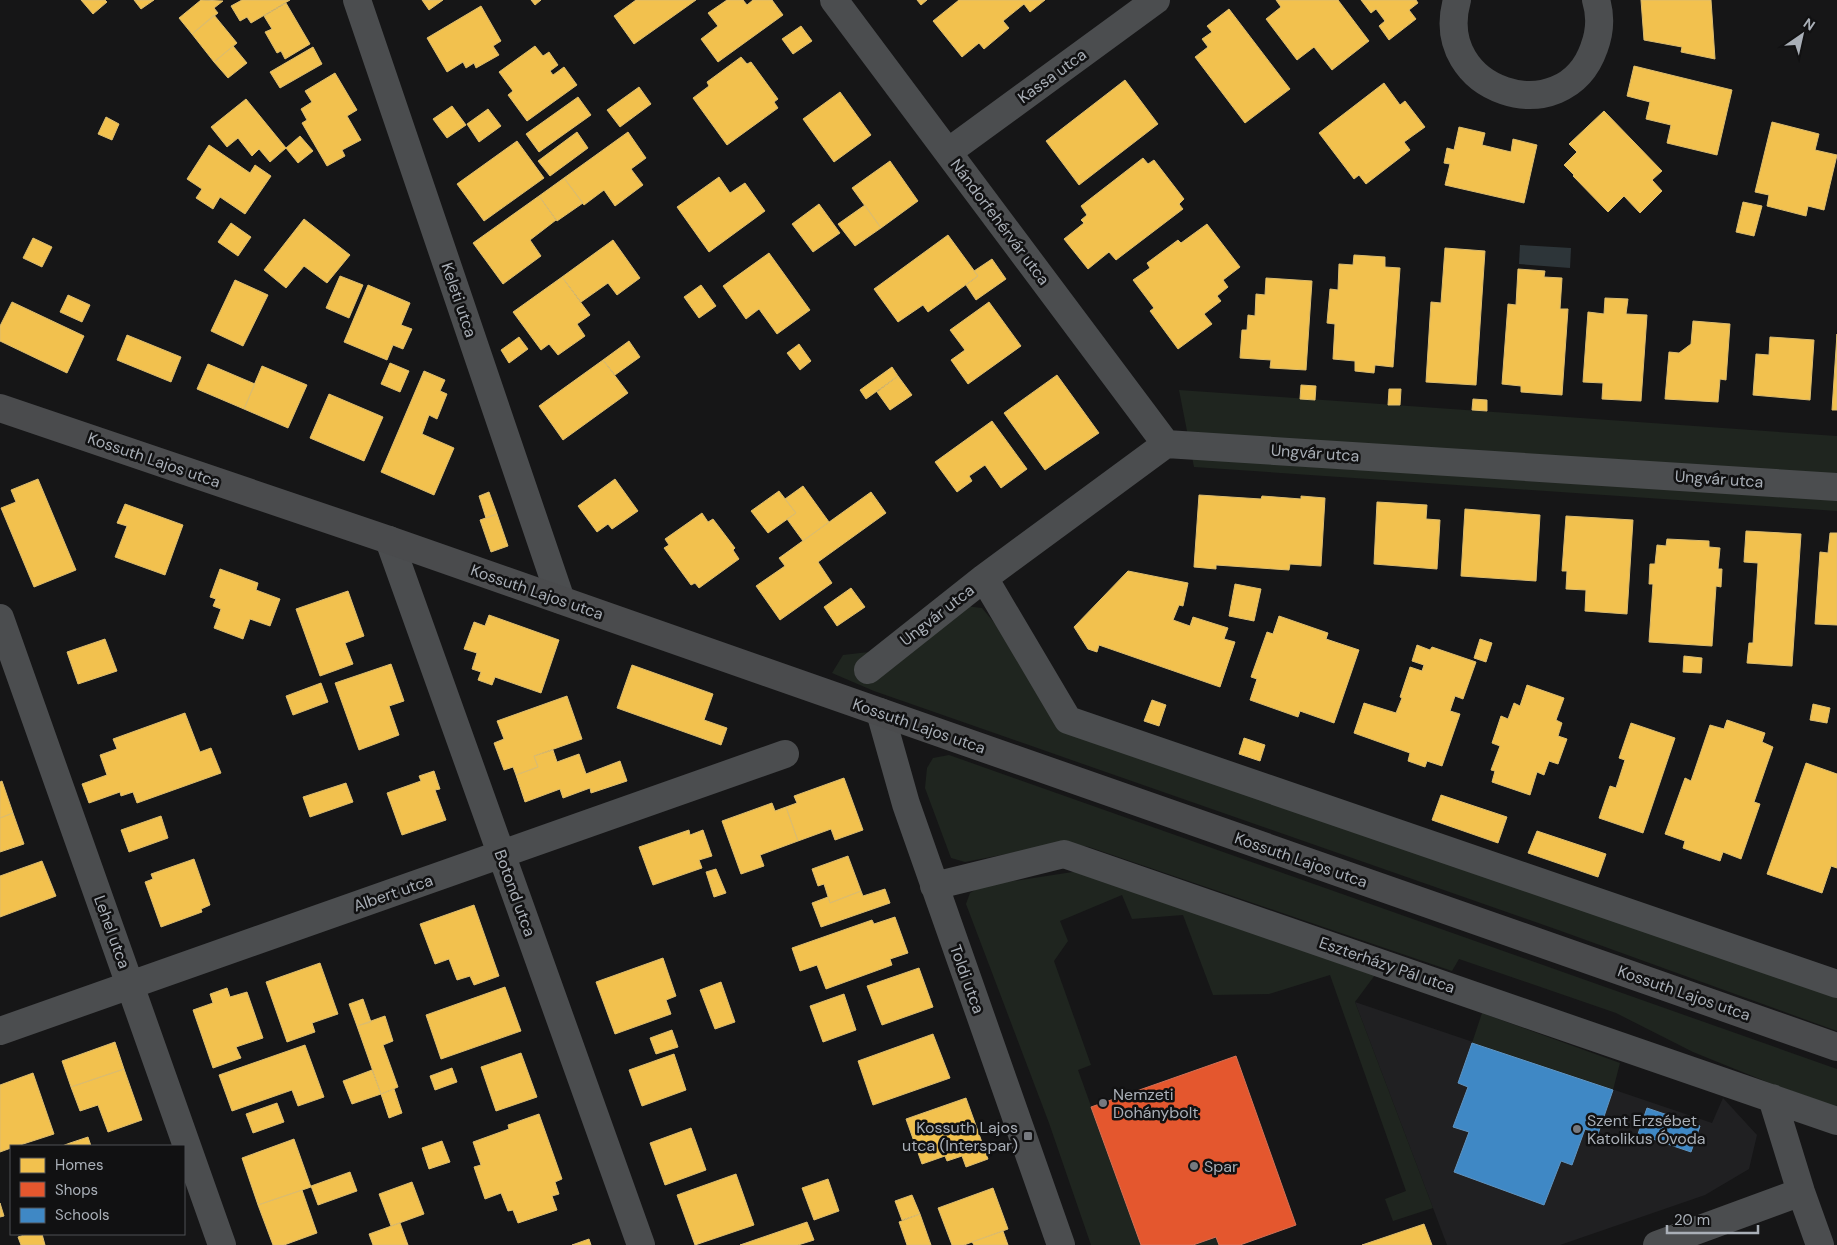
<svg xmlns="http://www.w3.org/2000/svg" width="1837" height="1245" font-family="'DM Sans',sans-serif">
  <rect width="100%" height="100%" fill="#161617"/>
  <path fill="#202022" d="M1355,1002l357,121 11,-25 34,37 -8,34 -44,26 -145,50h-113z"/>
  <path fill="#1f251f" d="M1179,390l658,46v75l-643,-44z
    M965,606l17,2 19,23 71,104 765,259v37l-276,-100 -687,-240 -42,-18 11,-18 26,-3 41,2z
    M949,755l888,314v38l-65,-23 -79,-32 -77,-39 -157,-54 -7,12 -363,-124 -26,-4 -98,19 -14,-4 -26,-70 2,-20 6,-10z
    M1079,871l296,104 -20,27 78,206 -40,13 -8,-22 21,-8 -76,-216 -61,19 -56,1 -30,-80 -51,4 -10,-24 -62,26 8,20 -14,20 37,104 -13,5 63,175h-50l-42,-122 -83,-219 4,-11 11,-7z
    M1482,1013l138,50 -7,27 -141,-47z
    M1216,1237l3,8h-26z"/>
  <path fill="#2d3539" d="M1520,245l51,3 -1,20 -51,-4z"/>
  <path fill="#f2c14e" stroke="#dcbc6e" d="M81,0h24l2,2 -14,12z
    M134,0h20l-13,9z
    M201,0l22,1 -9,7 4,5 -26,21 -13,-16z
    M242,0h48l-39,23 -4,-6 -7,4 -9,-15z
    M422,0h21l-14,10z
    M531,0h10l-6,5z
    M636,0h60l-62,44 -20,-28z
    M727,0h16l4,5 6,-5h19l11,15 -65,47 -17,-23 17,-13 -10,-13z
    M917,0h10l-6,5z
    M959,0h86l-15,12 -6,-8 -21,17 6,7 -25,21 -5,-6 -17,14 -29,-36z
    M1276,0h62l31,41 -37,29 -18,-23 -17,13 -31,-41 15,-12z
    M1361,0h55l2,3 -9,7 7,9 -27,21 -10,-14 6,-5 -9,-12 -5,4z
    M1641,0h70l4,59 -34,-7 1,-5 -38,-7z
    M286,3l24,41 -25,15 -4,-8 -4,2 -12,-21 7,-3 -8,-13z
    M481,6l20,35 -8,5 6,9 -23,13 -2,-5 -8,5 -3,-6 -16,10 -20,-34z
    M1229,9l61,80 -45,34 -50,-66 13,-10 -6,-8 10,-7 -5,-6z
    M214,15l23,28 -23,19 -22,-28z
    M801,26l11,15 -19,13 -11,-15z
    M233,46l14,17 -19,15 -14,-16z
    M535,46l8,10 6,-4 9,13 -8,6 3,4 11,-8 13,18 -50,36 -19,-26 5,-4 -14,-19z
    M313,47l9,17 -42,24 -10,-16z
    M741,57l6,7 4,-2 27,37 -4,3 4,6 -51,37 -34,-47 16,-12 -2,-4z
    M1634,66l98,24 -15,65 -50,-12 4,-18 -25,-6 4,-17 -23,-6z
    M335,73l22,37 -10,6 14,24 -19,10 3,6 -18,10 -25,-43 5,-3 -6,-11 11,-7 -7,-11z
    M1125,80l33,44 -79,61 -33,-44z
    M1384,83l16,22 5,-4 20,26 -21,15 6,8 -44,34 -7,-9 -5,4 -35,-46z
    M639,87l12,17 -31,23 -13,-17z
    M840,92l31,43 -37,27 -31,-43z
    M578,97l13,18 -52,37 -13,-18z
    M246,99l40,49 -16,14 -11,-13 -7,7 -14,-18 -11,9 -16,-20z
    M452,106l14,19 -19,13 -14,-19z
    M488,109l13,17 -22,16 -12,-18z
    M1604,111l58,60 -10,9 10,11 -22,22 -16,-17 -16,16 -35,-36 1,-1 -10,-10 13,-13 -8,-8z
    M106,117l13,7 -7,16 -14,-6z
    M1772,122l47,12 -4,16 22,5 -13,55 -16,-4 -2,10 -39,-10 2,-11 -14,-3z
    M1459,127l26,6 -3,12 29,7 2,-13 24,6 -13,58 -79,-18 5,-21 -6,-1 3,-15 7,2z
    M577,132l11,16 -38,28 -12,-15z
    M628,132l18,26 -15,11 12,16 -28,21 -11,-16 -20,15 -20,-27z
    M300,136l13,15 -15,12 -12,-15z
    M517,141l27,37 -60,43 -27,-37z
    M209,145l41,28 5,-8 16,11 -26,38 -25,-17 -7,12 -17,-11 6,-9 -15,-10z
    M1143,158l5,6 6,-4 30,39 -5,5 4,5 -67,51 -7,-8 -21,17 -24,-30 20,-16 -3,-3 6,-5 -6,-9z
    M890,161l28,40 -37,27 -29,-40z
    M719,177l11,16 15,-10 20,28 -56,41 -32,-45z
    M564,178l19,25 -26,18 -18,-25z
    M539,196l17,24 -26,20 11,16 -38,28 -30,-41z
    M1743,202l19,4 -8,30 -18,-4z
    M819,204l21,29 -27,19 -21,-28z
    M865,205l16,23 -26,18 -17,-22z
    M304,219l46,36 -23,28 -23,-17 -18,22 -22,-18z
    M231,223l20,14 -13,19 -20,-14z
    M1207,224l33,43 -17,13 5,7 -11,9 4,5 -17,13 8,10 -34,25 -28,-38 4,-3 -21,-28 17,-12 -3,-5 31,-23 3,3z
    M948,235l30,41 -50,36 -5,-7 -25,17 -24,-33z
    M33,238l19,9 -10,20 -19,-9z
    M613,240l27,38 -23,17 -9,-12 -27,19 -19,-25z
    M1445,248l40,3 -9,134 -50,-3 5,-80 10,1z
    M769,253l41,57 -33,24 -18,-25 -13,10 -23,-33z
    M1354,255l31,2v10l15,1 -7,99 -18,-2 -1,8 -19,-2v-10l-22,-2 2,-35 -8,-1 3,-34 8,1 1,-26 14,1z
    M992,259l14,20 -30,21 -10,-15 12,-9 -4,-5z
    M1518,269l27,2 -1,6 18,1 -2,31h8l-6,86 -41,-3v-6l-19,-2 6,-80 8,1z
    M340,276l23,9 -14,33 -23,-10z
    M562,277l28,38 -13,9 8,12 -27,19 -9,-11 -8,6 -28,-38z
    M1266,278l46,3 -6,89 -36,-2 1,-8 -31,-2 2,-28h5l1,-15 7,1 1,-22 9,1z
    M235,280l33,15 -25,51 -32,-15z
    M368,285l42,18 -9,22 11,4 -9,20 -10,-4 -6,15 -43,-18z
    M701,285l15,21 -17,12 -15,-21z
    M68,295l22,10 -8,17 -22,-10z
    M1605,298l23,1 -2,15 21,1 -6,86 -39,-2 1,-16 -20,-1 5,-70 16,2z
    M12,302l72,34 -17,37 -67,-32v-15z
    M989,302l32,44 -53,38 -17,-24 14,-10 -15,-20z
    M1693,321l37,3 -4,56 -6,-1 -2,23 -53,-3 4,-47 10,1 12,-9z
    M1837,334v76h-5z
    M127,335l54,22 -10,25 -54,-22z
    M519,337l9,12 -19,14 -8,-13z
    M1770,337l44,3 -4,60 -57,-5 3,-41 13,1z
    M629,341l11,16 -25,18 -12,-15z
    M799,344l12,17 -11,9 -13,-17z
    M603,360l25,33 -65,47 -24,-34z
    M390,363l19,8 -9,21 -19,-8z
    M208,364l47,20 -11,25 -47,-20z
    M262,366l45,19 -19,43 -44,-19z
    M892,367l6,9 -32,23 -6,-9z
    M424,371l21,9 -5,11 7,3 -10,25 -8,-4 -7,19 32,14 -20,47 -53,-23z
    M1057,375l42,58 -54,37 -41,-57z
    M898,376l14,19 -22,15 -13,-18z
    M1301,385l15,1 -1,14 -15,-1z
    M1389,389h12l-1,16h-12z
    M329,394l54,23 -19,44 -54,-23z
    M1473,399l14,1v11l-15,-1z
    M992,421l35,48 -26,19 -16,-23 -16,11 3,5 -15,11 -22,-30z
    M38,479l38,91 -42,17 -33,-79 15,-6 -5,-12z
    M615,479l23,32 -26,18 -4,-5 -11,8 -19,-26z
    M803,486l26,36 -26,19 -16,-22 9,-6 -11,-14z
    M779,491l17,22 -28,20 -17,-22z
    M489,492l8,22 -11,4 -7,-22z
    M871,492l15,21 -68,49 14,21 -52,37 -24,-34 29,-20 -6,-8z
    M1199,495l62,4 1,-3 39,3v-3l24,2 -4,68 -31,-2 -1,6 -73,-5v4l-22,-2z
    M1377,502l50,3 -1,14 14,1 -3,49 -63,-5z
    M125,504l58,21 -18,50 -50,-18 12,-31 -10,-3z
    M1465,509l75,6 -4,66 -75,-5z
    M702,513l6,9 5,-3 22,29 -2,2 6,9 -40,29 -4,-5 -4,2 -27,-37 5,-3 -4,-6z
    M497,514l11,32 -17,6 -11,-32z
    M1566,516l67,4 -6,94 -42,-3 1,-21 -20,-1 1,-18h-5z
    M1746,531l55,3 -9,132 -45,-3 2,-20h4l5,-80 -14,-1z
    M1830,533h7v92l-22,-1 5,-72 8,1z
    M1667,539l42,2v6l11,1 -2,21h4l-1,18 -5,-1 -4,60 -63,-4 4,-58h-4l1,-20h5l2,-19 9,1z
    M220,569l38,14 -2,7 24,9 -10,27 -20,-7 -7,20 -29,-11 7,-19 -8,-3 3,-7 -6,-2z
    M1128,571l60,12 -5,23 -4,-1 -6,15 17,6 3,-9 35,11 -4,11 11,3 -15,45 -121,-42 -2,7 -9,-3 -14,-22z
    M1235,584l26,5 -7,32 -25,-5z
    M851,588l14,19 -28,19 -13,-19z
    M348,591l16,45 -19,7 8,21 -33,12 -24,-67z
    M489,615l70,25 -18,53 -46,-16 -3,8 -14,-5 3,-8 -9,-3 5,-16 -13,-4 10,-27 11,4z
    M1279,616l49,17 -2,6 33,11 -25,73 -34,-12 -2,6 -48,-17 7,-21 -6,-2 16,-45 6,2z
    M105,639l12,32 -39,13 -11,-32z
    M1480,639l12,4 -6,19 -12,-4z
    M1417,645l13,5 2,-3 44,15 -13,37 -8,-3 -5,15 10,3 -18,52 -15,-5 -2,6 -17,-6 2,-8 -56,-20 10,-30 32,10 6,-15 -2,-1 10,-30 12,4 2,-6 -12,-4z
    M1684,656l18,2 -1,15 -18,-1z
    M391,664l13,37 -15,5 10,29 -40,15 -24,-67z
    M632,665l81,29 -9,26 23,8 -6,17 -104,-37z
    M321,683l7,19 -35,13 -7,-19z
    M1527,685l37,13 -8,22 6,3 -4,13 9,3 -9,25 -9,-3 -5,14 -7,-3 -7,23 -38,-13 3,-11 -4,-1 9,-24 -8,-3 9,-27 7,3 6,-16 6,3z
    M567,696l15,43 -48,17 4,11 -22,8 -3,-8 -9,3 -10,-27 10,-4 -7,-18z
    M1152,700l14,5 -7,21 -15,-5z
    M1813,704l17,4 -3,15 -17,-3z
    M185,713l15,39 11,-4 10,25 -84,30 -4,-11 -12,4 -1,-4 -31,11 -7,-19 25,-9 -7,-20 17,-6 -4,-10z
    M1727,720l38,13 -3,9 11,5 -19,55 6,2 -19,55 -18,-7 -3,9 -37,-13 2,-7 -20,-7 20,-56 6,3 19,-56 14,4z
    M1631,723l44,15 -32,95 -44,-15 11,-32 6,2 9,-28 -6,-2z
    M1244,738l21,7 -5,16 -21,-7z
    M553,750l4,12 22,-8 7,20 34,-13 7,20 -36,12 -1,-5 -27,10 -3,-9 -35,13 -9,-27 22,-8 -4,-11z
    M1806,763l31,11v94l-6,-2 -9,27 -55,-19z
    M434,771l6,18 -5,1 11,30 -44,15 -15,-42 34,-12 -2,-5z
    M844,778l19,52 -28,10 -4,-11 -33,12 -12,-34 11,-4 -3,-7z
    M2,781l11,32 -13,5v-36z
    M346,783l7,19 -43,15 -7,-20z
    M1441,795l66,22 -9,26 -66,-23z
    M772,803l3,8 11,-4 12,34 -38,14 4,11 -23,8 -19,-53z
    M13,813l11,31 -24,8v-34z
    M161,816l7,22 -39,14 -8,-22z
    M689,830l1,5 13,-5 9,26 -13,4 3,8 -49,17 -14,-38z
    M1537,831l69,23 -8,23 -70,-24z
    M848,856l13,35 -31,12 -6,-19 -6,2 -6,-17z
    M194,859l16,46 -9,4 1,3 -41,15 -16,-45 8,-3 -2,-5z
    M42,861l14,35 -56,21v-41z
    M716,869l10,24 -12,4 -8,-25z
    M885,889l5,14 -69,24 -9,-24 16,-6 2,6 31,-12 2,5z
    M474,905l25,71 -25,9 -4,-9 -13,4 -8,-21 -14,5 -15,-40z
    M895,917l13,36 -18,6 2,6 -66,24 -9,-24 -17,6 -8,-23 80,-28 2,4z
    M663,958l13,38 -10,4 5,14 -56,20 -19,-52z
    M320,963l18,51 -26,9 3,9 -28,10 -21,-60z
    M919,968l14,39 -51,18 -15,-39z
    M721,982l14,40 -20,7 -15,-39z
    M505,987l16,44 -80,28 -15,-44z
    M227,988l3,9 17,-5 16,46 -27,9 5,11 -28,10 -20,-58 20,-7 -3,-9z
    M844,994l12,36 -33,12 -13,-36z
    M363,999l8,23 -14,4 -8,-22z
    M385,1016l8,25 -10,4 15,42 -17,7 -24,-68z
    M672,1030l6,17 -22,7 -6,-16z
    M933,1034l17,44 -77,27 -15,-44z
    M115,1042l9,27 -53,18 -9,-26z
    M305,1045l19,52 -26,9 -6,-16 -60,21 -13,-36z
    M521,1053l16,44 -41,14 -15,-44z
    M674,1054l12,36 -44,16 -13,-36z
    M452,1068l5,14 -22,8 -5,-14z
    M124,1069l18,51 -34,12 -10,-27 -18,6 -9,-24z
    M372,1070l9,24 -29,10 -9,-23z
    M33,1073l21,61 -37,12h-6v2l-11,4v-67z
    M394,1089l8,24 -13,5 -8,-24z
    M966,1098l22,61 -22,8 -4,-11 -15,5 -2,-5 -23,8 -16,-45z
    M277,1103l7,19 -31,11 -7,-19z
    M539,1114l23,65 -7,3 4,12 -7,2 5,14 -39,13 -5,-13 -5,1 -7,-18 -16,6 -11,-32 7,-2 -8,-23 36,-13 -1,-4z
    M691,1128l15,42 -41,15 -15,-42z
    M88,1137l3,9h-29l8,-3z
    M294,1139l17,48 -53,18 -16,-47z
    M442,1141l8,21 -21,7 -7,-21z
    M350,1172l7,19 -39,14 -7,-19z
    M736,1174l18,51 -59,20 -18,-50z
    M828,1179l11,32 -25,9 -12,-32z
    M412,1182l12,32 -33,12 -12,-32z
    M993,1188l15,41 -44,16h-12l-14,-37z
    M302,1190l15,43 -33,12h-11l-15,-40z
    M912,1195l8,19 -18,6 -7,-19z
    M0,1203l4,13 -4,1z
    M920,1214l11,31h-24l-8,-23z
    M807,1222l7,18 -16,5h-58z
    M400,1223l8,22h-35l-4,-11z
    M1424,1224l8,21h-70z
    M1003,1231l5,14h-34l-2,-3z
    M27,1234h15l3,11h-24l-3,-8z
    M589,1239l2,6h-19z"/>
  <path fill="#e4572e" stroke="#d27157" d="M1236,1056l60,169 -56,20h-21l-3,-8 -23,8h-52l-50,-138z"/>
  <path fill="#3f88c5" stroke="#5f94c1" d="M1472,1043l141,47 -15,44 -13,-5 -13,36 -11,-4 -17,44 -90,-33 15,-40 -16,-5 15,-40 -10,-4z
    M1647,1108l53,18 -9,26 -53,-18z"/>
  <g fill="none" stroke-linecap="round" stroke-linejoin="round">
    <path stroke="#4b4d4f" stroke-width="28" d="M357,0l204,600
      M834,0l332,444
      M1457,0c-26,92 107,134 137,48 6,-16 7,-32 2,-48
      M948,152l208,-152
      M389,540l252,705
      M984,578l84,142 769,264
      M0,618l222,627
      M868,670l116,-92 182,-134 671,43
      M880,712l26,92 155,441
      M934,886l130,-32 773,267
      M0,1031l785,-277
      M1772,1098l29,94 19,53
      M1657,1245l144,-53"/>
    <path stroke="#4a4b4d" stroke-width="28" d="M0,408l389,132 1448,507"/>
  </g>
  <g fill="#76797f" stroke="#111112" stroke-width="2">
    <circle cx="1103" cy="1103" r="5"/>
    <circle cx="1577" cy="1129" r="5"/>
    <rect x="1023" y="1131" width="10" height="10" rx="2.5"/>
    <circle cx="1194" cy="1166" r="5"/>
  </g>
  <g text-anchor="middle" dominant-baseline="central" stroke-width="5" stroke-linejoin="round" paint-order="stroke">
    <g font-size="16" fill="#a9afb7" stroke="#111112">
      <text transform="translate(1052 76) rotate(-36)">Kassa utca</text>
      <text transform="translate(1000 222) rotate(53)">Nándorfehérvár utca</text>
      <text transform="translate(459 300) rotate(71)">Keleti utca</text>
      <text transform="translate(1315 453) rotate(4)">Ungvár utca</text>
      <text transform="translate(154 460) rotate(19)">Kossuth Lajos utca</text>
      <text transform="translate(1719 479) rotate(4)">Ungvár utca</text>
      <text transform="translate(537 592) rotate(19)">Kossuth Lajos utca</text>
      <text transform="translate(937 615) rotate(-38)">Ungvár utca</text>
      <text transform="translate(919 726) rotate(19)">Kossuth Lajos utca</text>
      <text transform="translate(1301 860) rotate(19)">Kossuth Lajos utca</text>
      <text transform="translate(393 893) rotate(-19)">Albert utca</text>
      <text transform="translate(515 893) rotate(70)">Botond utca</text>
      <text transform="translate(112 932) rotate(70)">Lehel utca</text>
      <text transform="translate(1387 965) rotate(19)">Eszterházy Pál utca</text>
      <text transform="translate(967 979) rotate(70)">Toldi utca</text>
      <text transform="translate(1684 993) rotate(19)">Kossuth Lajos utca</text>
    </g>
    <g font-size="16" fill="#a9afb7" stroke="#111112" text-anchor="start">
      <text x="1113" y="1094">Nemzeti<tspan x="1113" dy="18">Dohánybolt</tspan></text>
      <text x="1587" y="1120">Szent Erzsébet<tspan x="1587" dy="18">Katolikus Óvoda</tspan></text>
      <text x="1018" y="1127" text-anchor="end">Kossuth Lajos<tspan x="1018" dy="18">utca (Interspar)</tspan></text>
      <text x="1204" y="1166">Spar</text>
    </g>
  </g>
  <rect x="10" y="1145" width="175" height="90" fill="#111112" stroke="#4e5054"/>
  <rect x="20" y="1158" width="25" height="15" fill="#f2c14e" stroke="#4e5054"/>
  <text x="55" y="1170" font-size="15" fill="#a9afb7">Homes</text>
  <rect x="20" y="1182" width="25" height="15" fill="#e4572e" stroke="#4e5054"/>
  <text x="55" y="1195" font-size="15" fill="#a9afb7">Shops</text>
  <rect x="20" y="1208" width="25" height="15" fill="#3f88c5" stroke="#4e5054"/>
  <text x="55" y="1220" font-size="15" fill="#a9afb7">Schools</text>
  <g transform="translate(1802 35) rotate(34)" stroke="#111112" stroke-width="4" paint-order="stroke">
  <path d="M0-4L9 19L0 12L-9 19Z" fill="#a9afb7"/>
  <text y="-8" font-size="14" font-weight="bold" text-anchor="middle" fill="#a9afb7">N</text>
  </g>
  <path d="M1667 1225v8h91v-8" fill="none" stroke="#a9afb7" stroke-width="2.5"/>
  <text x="1674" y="1225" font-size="15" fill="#a9afb7" stroke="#111112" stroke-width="4" paint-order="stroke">20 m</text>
</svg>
